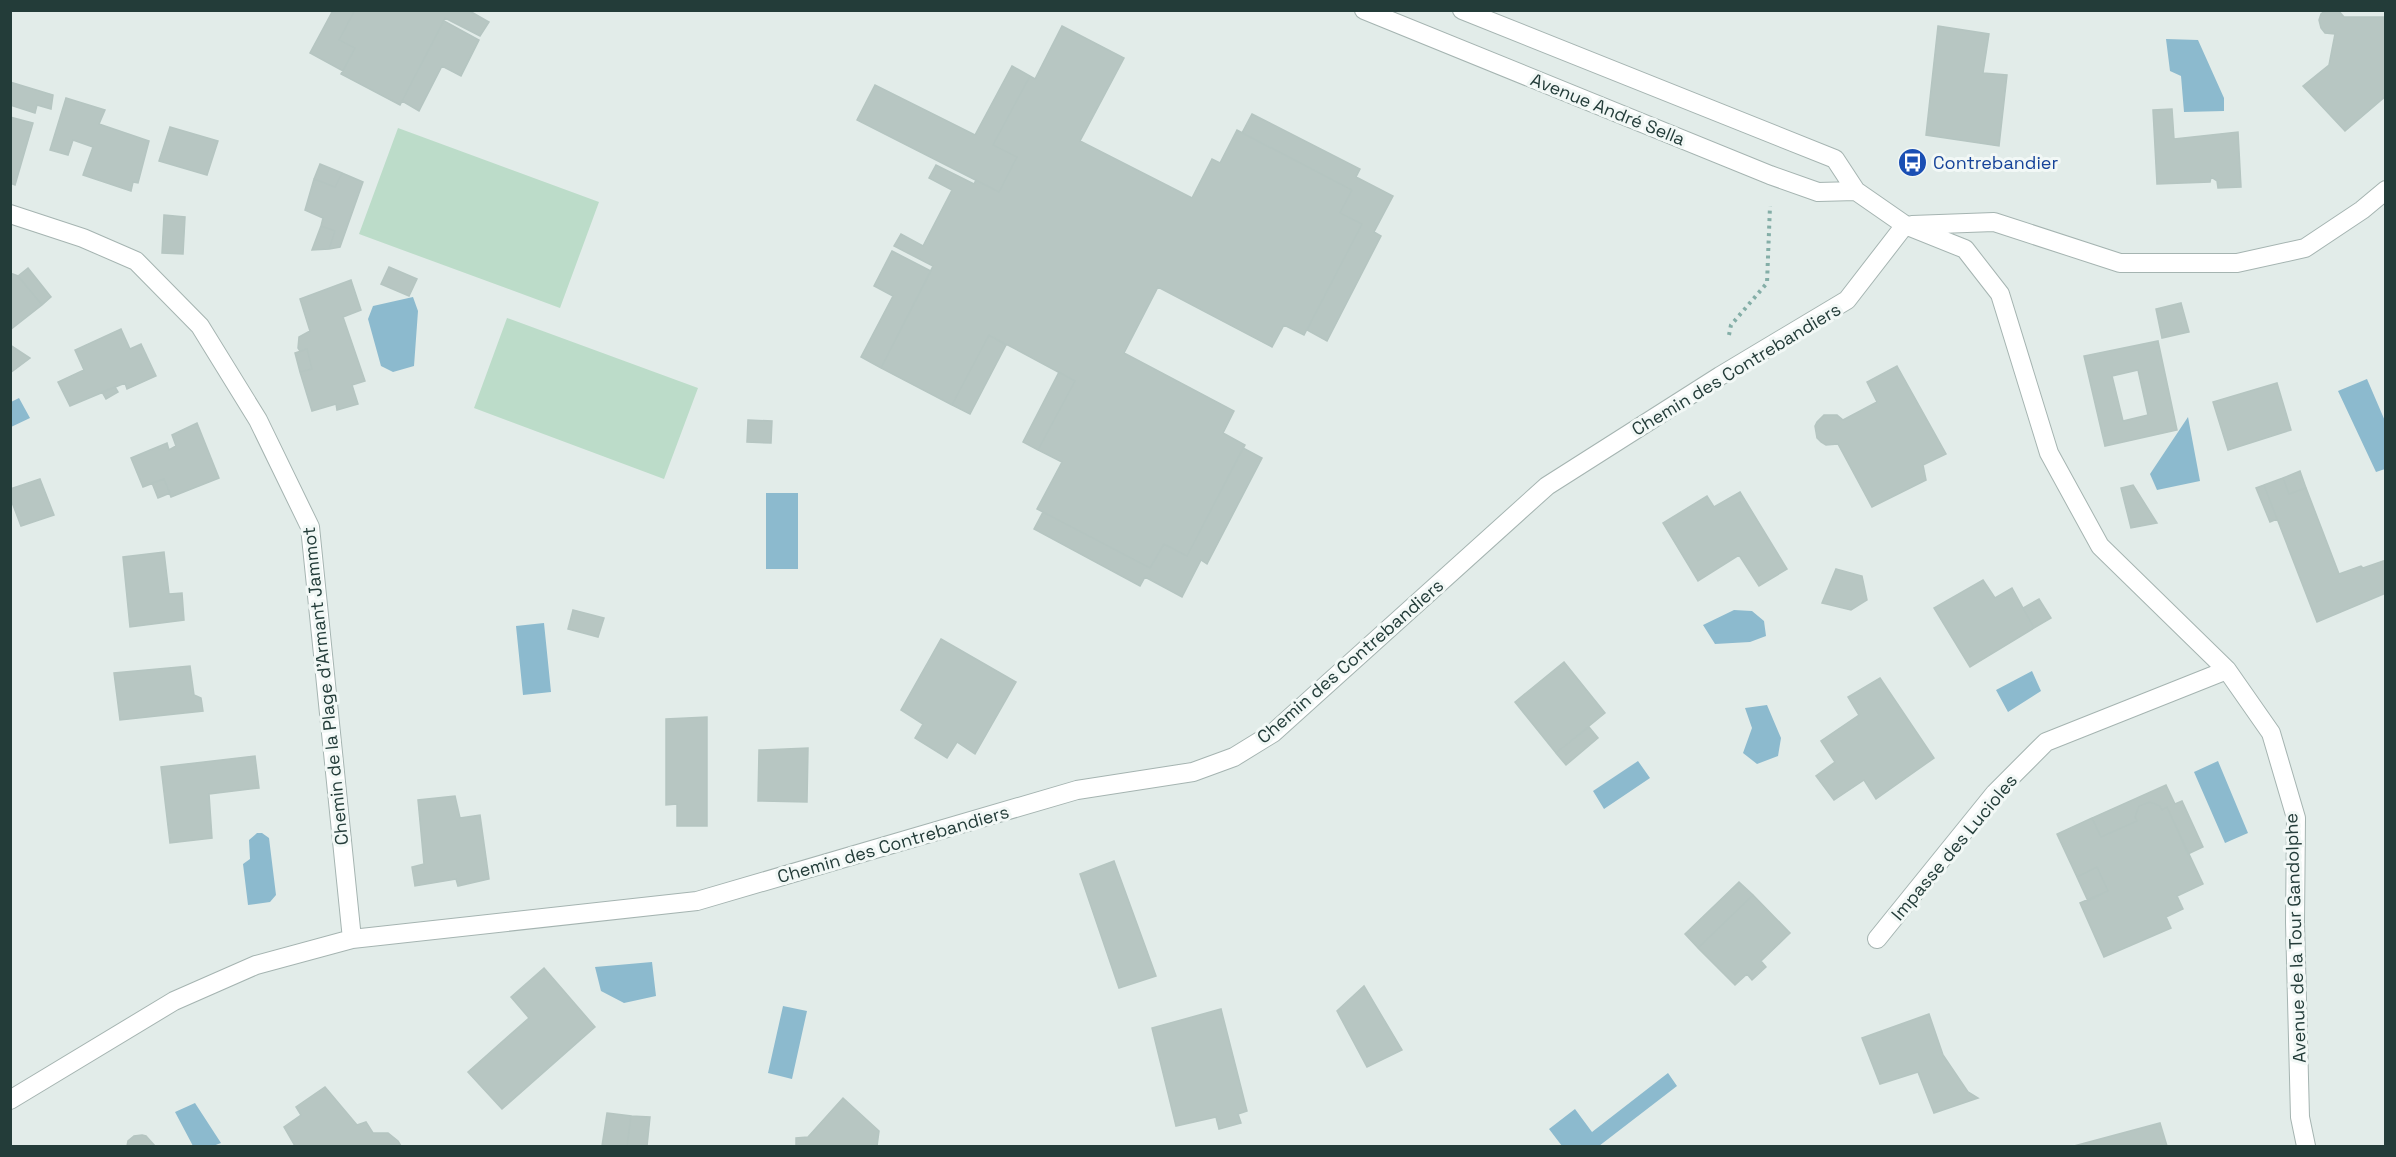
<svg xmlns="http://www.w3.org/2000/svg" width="2396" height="1157" font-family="'Space Grotesk',sans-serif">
  <rect width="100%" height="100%" fill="#e2ece9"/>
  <path fill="#bcdcc9" d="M398,128l201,74 -39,106 -201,-74z
    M507,318l191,70 -34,91 -190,-71z"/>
  <path fill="#8cbace" d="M2166,39l32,1 26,58v13l-40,1 -3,-36 -11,-5z
    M413,297l5,14 -4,55 -21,6 -12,-6 -13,-47 5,-13z
    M2367,379l18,42v48l-9,3 -38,-81z
    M19,398l11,20 -19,9v-25z
    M2188,417l12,64 -43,9 -7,-16z
    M766,493h32v76h-32z
    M1734,610l18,1 12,10 2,15 -16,6 -35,2 -12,-19z
    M544,623l7,69 -28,3 -7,-69z
    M2032,671l9,20 -33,21 -12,-22z
    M1767,705l14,33 -3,18 -21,8 -14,-11 9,-25 -7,-20z
    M1638,761l12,17 -46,31 -11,-18z
    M2218,761l30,72 -23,10 -31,-71z
    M257,833h5l7,5 7,57 -6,7 -22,3 -5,-41 7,-5 -1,-19z
    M652,962l4,34 -32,7 -23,-12 -6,-24z
    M783,1006l24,5 -15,68 -24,-6z
    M1668,1073l9,13 -78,60h-37l-13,-17 26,-20 17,23z
    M195,1103l26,40 -8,3h-20l-18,-34z"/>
  <path fill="#b7c6c2" stroke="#b5c5c1" stroke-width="1.5" fill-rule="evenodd" d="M328,10h27l-16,30 16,8 -12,23 -33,-18 22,-41z
    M355,10h113l21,12 -9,14 -35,-18 -45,87 -59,-31 14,-26 -16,-8z
    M2326,10h12l6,7h42v79l-41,35 -42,-45 26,-21 6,-31 -10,-1 -4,-5 -2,-8 2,-6z
    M444,21l35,19 -18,36 -19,-10 -23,45 -17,-10z
    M1062,26l62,32 -44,83 112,57 20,-39 8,4 17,-33 115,60 -12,23 22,11 -58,111 -20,-10 -12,22 -114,-60 -34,66 110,58 -11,22 22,12 -58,111 -23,-12 -14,24 -113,-59 25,-47 -24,-12 37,-69 -86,-46 -37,70 -71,-37 52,-102 -39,-20 7,-12 22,12 29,-56 -23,-12 7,-13 38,19 2,-4 23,12 18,-35 -24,-12 37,-69 5,3z
    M1938,26l51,8 -6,39 24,2 -8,71 -73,-11z
    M1012,66l18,10 -37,69 24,12 -18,35 -142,-72 18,-35 100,50z
    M10,82l43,13 -2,14 -14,-4 -2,8 -25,-8z
    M66,98l39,12 -6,14 50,17 -11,42 -5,-1 -2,9 -48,-16 10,-28 -20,-7 -5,15 -18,-5z
    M2172,109l2,30 64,-7 3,55 -23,1 -1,-7 -6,-4 -1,5 -53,2 -4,-74z
    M1252,114l108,55 -4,8 37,19 -19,36 7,4 -54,105 -20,-11 55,-106 -22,-11 12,-23 -110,-57z
    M10,117l23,6 -18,62 -5,-2z
    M170,127l48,14 -11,34 -48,-14z
    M320,164l22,9 -7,14 -21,-8z
    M342,173l21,9 -23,65 -11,2 6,-18 -14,-5 2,-8 -18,-8 9,-31 21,8z
    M164,215l21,2 -2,37 -21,-1z
    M321,226l14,5 -6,18 -17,1z
    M892,251l39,20 -50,97 -20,-11 32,-61 -19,-10z
    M389,267l28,12 -8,17 -28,-12z
    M28,268l23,29 -9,8 -24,-29z
    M10,273l8,3 24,29 -32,25z
    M351,280l10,30 -18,7 22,64 -13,4 6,19 -21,6 -1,-6 -24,7 -12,-39 12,-3 -5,-20 -7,2 -2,-3 1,-11 11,-6 -10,-32z
    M2181,303l8,29 -27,6 -6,-29z
    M121,329l9,20 11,-5 15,32 -29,13 -2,-6 -55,23 -12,-24 26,-12 -9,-20z
    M989,335l17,10 -36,69 -18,-9z
    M2158,341l19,89 -72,16 -21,-90zM2138,370l10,45 -25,6 -11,-45z
    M10,345l20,13 -20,15z
    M307,349l5,20 -12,3 -5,-19z
    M1897,366l49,88 -23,11 3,15 -54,27 -34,-63 -12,1 -5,-3 -4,-4 -2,-12 2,-4 7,-7h13l6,5 34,-18 -10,-20z
    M1059,372l16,9 -37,69 -15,-8z
    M2277,383l14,47 -63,20 -15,-48z
    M115,387l3,5 -12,7 -4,-7z
    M748,420l24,1 -1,22 -24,-1z
    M197,423l22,55 -48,19 -7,-18 -21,8 -12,-29 36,-15 2,7 7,-4 -4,-11z
    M1243,448l19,10 -55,106 -6,-4 -19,37 -37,-20 -5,9 -106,-57 9,-17 107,56 14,-24 23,12z
    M2300,471l6,17 -17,6 -6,-16z
    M2283,478l6,16 17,-6 33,86 22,-8 2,2 23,-8v33l-69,29 -53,-137z
    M40,479l14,36 -33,11 -11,-29v-8z
    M164,479l6,14 -12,5 -6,-15z
    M2133,485l24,38 -26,5 -10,-40z
    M2264,485l13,34 -7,3 -14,-34z
    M1740,492l47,77 -28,17 -20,-31 -41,26 -35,-58 44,-27 7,11z
    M164,552l5,42 13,-1 2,27 -54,7 -7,-70z
    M1836,569l26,7 5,24 -16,10 -29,-7z
    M1983,580l12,18 17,-10 22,40 -64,39 -36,-59z
    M2039,599l12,19 -17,10 -11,-20z
    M573,610l31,8 -6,19 -30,-8z
    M941,639l75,43 -41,72 -18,-12 -10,16 -32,-20 8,-14 -22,-14z
    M1564,662l41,51 -49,40 -41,-51z
    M190,666l4,29 7,3 2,13 -83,9 -6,-47z
    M1880,678l54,80 -58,41 -12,-19 -30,20 -18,-24 19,-14 -14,-21 38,-26 -11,-18z
    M707,717v109h-30v-22l-11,1v-86z
    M1589,727l9,11 -32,27 -10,-12z
    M808,748l-1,54 -49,-1 1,-51z
    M255,756l4,32 -50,6 3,44 -42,5 -9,-76z
    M2166,785l9,19 7,-3 21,46 -15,7 -21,-47 -5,3 -2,-4 -10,-4 -11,4 -4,11 2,4 -36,16 -9,-19z
    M455,796l5,22 20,-3 9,64 -31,7 -2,-7 -41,7 -3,-19 12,-3 -6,-64z
    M2150,802l10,4 2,4 5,-3 36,77 -26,12 6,13 -17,8 5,11 -67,29 -24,-54 28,-12 -11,-24 -20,10 -20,-43 35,-16 9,19 36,-16 -2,-4 4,-11z
    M1114,861l42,115 -37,12 -39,-114z
    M2097,867l11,24 -20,10 -11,-24z
    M1739,882l14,13 -55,53 -13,-14z
    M1753,895l37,38 -29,28 5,6 -14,13 -5,-6 -12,11 -37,-37z
    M544,968l51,59 -93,82 -34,-37 61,-54 -18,-21z
    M1364,986l38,64 -35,17 -30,-56z
    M1221,1009l26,102 -9,3 3,9 -22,6 -3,-12 -40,9 -24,-98z
    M1929,1014l14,41 25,37 10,6 -44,15 -16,-41 -38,12 -18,-46z
    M325,1087l32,38 9,-3 7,11h15l10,8 3,5h-106l-11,-19 17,-12 -5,-8z
    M843,1098l36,33 -2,15h-81v-8l12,-1z
    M607,1113l24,3 -4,30h-25z
    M631,1116l19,1 -3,29h-20z
    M2160,1123l7,23h-93z
    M142,1135l4,1 9,10h-28l1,-5 6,-5z"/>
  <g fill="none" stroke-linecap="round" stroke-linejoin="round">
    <defs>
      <path id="minor" d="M1364,10l406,165 48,17 38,-1
        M1462,10l373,149 21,32 49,34 60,24 35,45 49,159 51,93 127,124 44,63 25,85 -1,104 5,195 6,29
        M10,214l73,24 53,23 64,65 58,94 52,107 42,412
        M1912,225l82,-3 126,41h117l68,-15 57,-38 24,-20
        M1877,939l118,-146 51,-51 181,-72
        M10,1100l164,-99 82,-36 96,-26 345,-38 380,-111 116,-18 41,-15 39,-24 274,-247 173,-110 127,-76 58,-75"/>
    </defs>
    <use href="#minor" stroke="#a5b4b1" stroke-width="20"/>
    <path stroke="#84aea7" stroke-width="4" stroke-dasharray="3 4.5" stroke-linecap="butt" d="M1729,335l2,-10 36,-42 3,-77"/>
    <use href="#minor" stroke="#fff" stroke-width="18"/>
  </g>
  <defs>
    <symbol id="bus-disc" viewBox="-11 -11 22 22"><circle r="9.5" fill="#1a4fb4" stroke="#f2f8f6"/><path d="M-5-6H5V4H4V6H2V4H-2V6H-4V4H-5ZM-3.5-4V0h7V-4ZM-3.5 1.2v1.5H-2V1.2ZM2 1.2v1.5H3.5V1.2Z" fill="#fff"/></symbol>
  </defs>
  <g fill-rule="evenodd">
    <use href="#bus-disc" x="1896" y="146" width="33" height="33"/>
  </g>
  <g text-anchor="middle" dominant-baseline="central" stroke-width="6" stroke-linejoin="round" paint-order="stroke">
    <g font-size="18" fill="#233c39" stroke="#f2f8f6">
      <text transform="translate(1608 109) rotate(22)">Avenue André Sella</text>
      <text transform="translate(1736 369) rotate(-31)">Chemin des Contrebandiers</text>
      <text transform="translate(1350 661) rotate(-41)">Chemin des Contrebandiers</text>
      <text transform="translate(325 686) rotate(-96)">Chemin de la Plage d'Armant Jammot</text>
      <text transform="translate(893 844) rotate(-16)">Chemin des Contrebandiers</text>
      <text transform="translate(1954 847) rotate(-50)">Impasse des Lucioles</text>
      <text transform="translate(2295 938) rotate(-92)">Avenue de la Tour Gandolphe</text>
    </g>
    <g font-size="18" fill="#164399" stroke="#f2f8f6" text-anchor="start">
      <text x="1933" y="162">Contrebandier</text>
    </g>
  </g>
  <rect width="2396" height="1157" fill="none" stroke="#233c39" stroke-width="24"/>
</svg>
